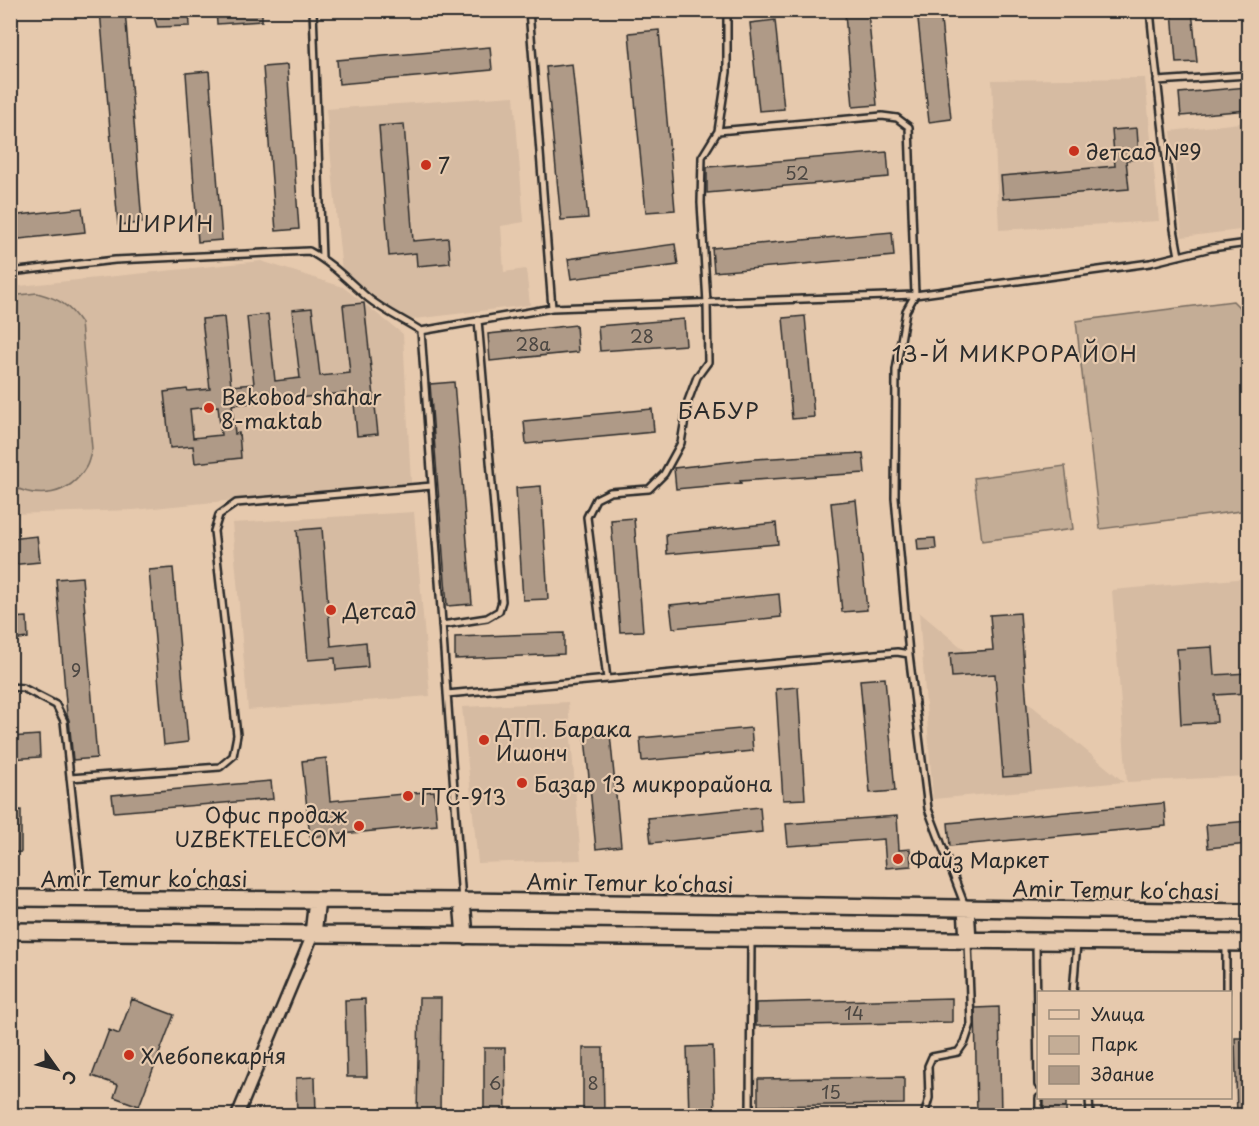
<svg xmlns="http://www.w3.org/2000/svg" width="1259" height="1126" font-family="'Playpen Sans',sans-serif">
  <rect width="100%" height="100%" fill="#e6c9ad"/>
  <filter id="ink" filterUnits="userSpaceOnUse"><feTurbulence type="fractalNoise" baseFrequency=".0167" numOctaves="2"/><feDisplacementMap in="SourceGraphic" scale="12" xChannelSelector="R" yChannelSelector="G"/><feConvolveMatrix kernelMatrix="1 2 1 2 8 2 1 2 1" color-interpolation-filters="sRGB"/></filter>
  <g filter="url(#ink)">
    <path fill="#d6bba2" d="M1145,78l14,143 -160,9 -7,-150z
      M514,96l10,126 -23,4 3,46 22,-3 4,36 -123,15 -65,-48 -16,-163z
      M1248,122v107l-66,8 -11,-106z
      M261,261l82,26 60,47 8,149 -278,27 -122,4 -1,-227z
      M414,512l16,184 -182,14 -16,-187z
      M1248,578v198l-121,6 -15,-192z
      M919,612l205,170 -191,17z
      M568,702l13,158 -103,3 -16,-156z"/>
    <path fill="#c4ad96" stroke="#786c60" stroke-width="1.5" d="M37,293c22,6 31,11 44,30l11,126c-2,6 -3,13 -6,18 -17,29 -48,33 -76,18l1,-187 8,-3z
      M1233,301l13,13 2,26v170l-148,19 -24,-208z
      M1065,466l8,63 -91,12 -8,-63z"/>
    <path fill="#af9a87" stroke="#2b2b2b" stroke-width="1.5" fill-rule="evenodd" d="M100,10h25l17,213 -24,2z
      M152,10h37l1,16 -33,1z
      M216,10h46v11l-45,3z
      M917,10h23l11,109 -22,3z
      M1172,10h20l5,52 -21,1z
      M868,12l9,93 -24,2 -8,-93z
      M775,20l9,89 -25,2 -9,-88z
      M659,30l16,180 -29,2 -9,-90 -8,-89z
      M490,47l2,23 -153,14 -2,-24z
      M572,64l16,154 -27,2 -15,-153z
      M287,65l12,164 -23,2 -13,-164z
      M209,71l13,169 -24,2 -12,-169z
      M1248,87v23l-67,6 -2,-23z
      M404,124l9,117 35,-3 2,25 -33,3 -1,-13 -27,3 -10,-130z
      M1137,128l2,31 -13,1 3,29 -126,10 -2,-23 114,-10 -3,-36z
      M887,152l2,25 -182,16v-26z
      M82,208l3,24 -75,8v-24z
      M892,232l2,24 -180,16 -2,-24z
      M675,244l3,21 -107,14 -3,-20z
      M364,303l14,131 -21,2 -4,-44 -121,13 3,29 4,-1 2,25 -46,5 -2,-17 -23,2 -6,-56 23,-3 1,2 22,-2 -8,-70 22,-2 7,69 23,-2 -7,-67 21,-3 7,67 25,-3 -8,-68 20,-2 8,68 30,-3 -7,-68zM218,406l3,29 -28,3 -3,-29z
      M805,316l9,101 -22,2 -9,-101z
      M684,319l2,26 -86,6 -2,-25z
      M576,325l2,27 -88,9 -2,-27z
      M454,382l18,222 -25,2 -17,-222z
      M652,409l2,23 -128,12 -2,-23z
      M863,453l2,20 -125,8 1,2 -65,6 -2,-21 81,-9z
      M541,486l7,113 -25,1 -7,-112z
      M856,500l11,110 -25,2 -11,-109z
      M634,518l9,113 -23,1 -9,-112z
      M776,523l2,21 -111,10 -1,-20z
      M322,528l9,118 35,-4 2,25 -32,3 -1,-12 -27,2 -11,-130z
      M37,536l3,26 -30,3v-26z
      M935,538l1,11 -18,1 -1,-11z
      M173,568l15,174 -24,3 -15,-175z
      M82,577l15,181 -24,2 -4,-40 -2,-5 -11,-136z
      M779,594l2,23 -108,11 -3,-23z
      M1020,613l12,162 -29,2 -8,-103 -43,3 -2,-24 43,-3 -3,-35z
      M27,617l1,21 -18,2v-22z
      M564,633v21l-109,5v-22z
      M1212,647l2,28 34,-2v20l-33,2 2,27 -36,2 -4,-75z
      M885,678l10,113 -25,2 -10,-113z
      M798,687l7,112 -22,1 -7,-111z
      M751,728l2,23 -111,10 -2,-23z
      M610,734l11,112 -25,3 -11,-112z
      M39,735l1,22 -30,2v-22z
      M326,758l4,43 104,-10 3,34 -127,12 -8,-76z
      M271,781l2,18 -159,13 -2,-17z
      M1164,803l2,23 -216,20 -2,-23z
      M760,807l2,25 -111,11 -3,-25z
      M21,810v42l-11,1v-42z
      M897,816l2,34 11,-1 1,17 -25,2 -2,-29 -96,7 -2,-22z
      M1248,821v23l-40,4 -2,-23z
      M419,998h22l-1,118h-23z
      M952,998v24l-196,4v-23z
      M132,999l42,16 -35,91 -25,-9 4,-12 -26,-9 17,-46 10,4z
      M365,999l2,78h-20l-2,-77z
      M999,1007l2,109h-24l-2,-108z
      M1235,1038h13v78h-11z
      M713,1046l2,70h-26l-2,-69z
      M484,1048h21l1,68h-22z
      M583,1048h20l1,68h-21z
      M315,1077l1,39h-19l-1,-38z
      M904,1077v27l-146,2v-27z
      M1044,1098h22v18h-22z"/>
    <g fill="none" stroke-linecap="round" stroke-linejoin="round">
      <defs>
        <path id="lane" d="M313,10l9,248
          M1150,10l4,41 20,178 5,27
          M1157,81l91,-6
          M10,272l105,-12 194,-9c23,12 40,31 59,47 16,13 36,22 53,33l131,-23 -23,-298
          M552,308l363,-13 -6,-168 -12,-9 -15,-2 -164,15
          M421,331l41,570
          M442,625l45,-7 12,-7 3,-10 -24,-281
          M909,654l-14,-156 1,-128 10,-59 9,-16 235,-32 61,-15 37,-5
          M607,679l-20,-162 9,-18 14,-7 39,-3 15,-15 17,-31 7,-42 9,-24 11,-15 -1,-59 -6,-100 1,-46 16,-26 9,-59v-62
          M10,687l13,1 33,17 8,16 19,176
          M447,694l450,-42 12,2 19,155 37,97
          M70,778l150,-11 13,-11 4,-21 -23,-204 5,-16 17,-12 196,-17
          M1036,943l2,142
          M1073,992l4,-49
          M1226,992v-47
          M1039,1098v18
          M1089,1098l1,18
          M750,1116l1,-176
          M924,1116l5,-18 -1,-32 4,-9 26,-5 7,-10 6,-18 -3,-82"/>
        <path id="street" d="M237,1116l76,-182"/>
        <path id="secondary" d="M10,898l452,3 786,11
          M462,901l3,35
          M966,908l2,32
          M10,931l1238,12
          M313,934l4,-34"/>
      </defs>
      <use href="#lane" stroke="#2b2b2b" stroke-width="10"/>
      <use href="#street" stroke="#2b2b2b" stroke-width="15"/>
      <use href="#secondary" stroke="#2b2b2b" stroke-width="20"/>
      <use href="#lane" stroke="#e6c9ad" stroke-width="5"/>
      <use href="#street" stroke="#e6c9ad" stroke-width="10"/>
      <use href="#secondary" stroke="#e6c9ad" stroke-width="15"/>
    </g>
  </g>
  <g fill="#c8321e" stroke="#e6c9ad" stroke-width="2">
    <circle cx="1074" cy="151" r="6"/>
    <circle cx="426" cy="165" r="6"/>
    <circle cx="209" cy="408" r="6"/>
    <circle cx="331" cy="610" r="6"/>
    <circle cx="484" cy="740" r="6"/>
    <circle cx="522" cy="783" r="6"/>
    <circle cx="408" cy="796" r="6"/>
    <circle cx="359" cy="826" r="6"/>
    <circle cx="898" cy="859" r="6"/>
    <circle cx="129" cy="1055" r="6"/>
  </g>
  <g text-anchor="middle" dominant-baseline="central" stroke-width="4.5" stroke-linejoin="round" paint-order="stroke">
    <g font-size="18" fill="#4c4742">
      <text x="797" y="172">52</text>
      <text x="642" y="335">28</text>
      <text x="533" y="343">28а</text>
      <text x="76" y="669">9</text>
      <text x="854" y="1012">14</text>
      <text x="495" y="1082">6</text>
      <text x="593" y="1082">8</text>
      <text x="831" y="1091">15</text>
    </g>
    <g font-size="21" fill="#2b2b2b" stroke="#e6c9ad" text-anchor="start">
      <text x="1086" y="151">детсад №9</text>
      <text x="438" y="165">7</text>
      <text x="221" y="396">Bekobod shahar<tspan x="221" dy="24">8-maktab</tspan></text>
      <text x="343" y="610">Детсад</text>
      <text x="496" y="728">ДТП. Барака<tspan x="496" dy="24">Ишонч</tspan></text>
      <text x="534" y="783">Базар 13 микрорайона</text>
      <text x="420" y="796">ГТС-913</text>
      <text x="347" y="814" text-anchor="end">Офис продаж<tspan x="347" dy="24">UZBEKTELECOM</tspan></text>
      <text x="910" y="859">Файз Маркет</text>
      <text x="141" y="1055">Хлебопекарня</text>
    </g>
    <g font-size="21" fill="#2b2b2b" stroke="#e6c9ad">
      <text x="144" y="878">Amir Temur koʻchasi</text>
      <text transform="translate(630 882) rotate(1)">Amir Temur koʻchasi</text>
      <text transform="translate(1116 889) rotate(1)">Amir Temur koʻchasi</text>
    </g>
    <g font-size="22" letter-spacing="1.5" fill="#2b2b2b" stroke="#e6c9ad">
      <text x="166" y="222">ШИРИН</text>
      <text x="1015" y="352">13-Й МИКРОРАЙОН</text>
      <text x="719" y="409">БАБУР</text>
    </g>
  </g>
  <rect width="1259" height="1126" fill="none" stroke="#e6c9ad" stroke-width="36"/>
  <rect x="18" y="18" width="1223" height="1090" fill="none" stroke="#2b2b2b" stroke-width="2" filter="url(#ink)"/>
  <rect x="1037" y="991" width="195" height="108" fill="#e6c9ad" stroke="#9b8a79" stroke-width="1.5"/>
  <rect x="1049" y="1010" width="30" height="9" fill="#e6c9ad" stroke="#9b8a79" stroke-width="1.5"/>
  <text x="1091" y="1021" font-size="18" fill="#2b2b2b">Улица</text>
  <rect x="1049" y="1036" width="30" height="18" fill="#c4ad96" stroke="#9b8a79" stroke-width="1.5"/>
  <text x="1091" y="1051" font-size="18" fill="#2b2b2b">Парк</text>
  <rect x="1049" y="1066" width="30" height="18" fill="#af9a87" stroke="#9b8a79" stroke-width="1.5"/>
  <text x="1091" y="1081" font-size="18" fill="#2b2b2b">Здание</text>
  <g transform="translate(57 1069) rotate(124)" stroke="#e6c9ad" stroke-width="4.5" paint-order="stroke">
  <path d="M0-4.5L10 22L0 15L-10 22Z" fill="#2b2b2b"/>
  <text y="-9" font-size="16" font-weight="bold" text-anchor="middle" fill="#2b2b2b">С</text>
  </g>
</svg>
